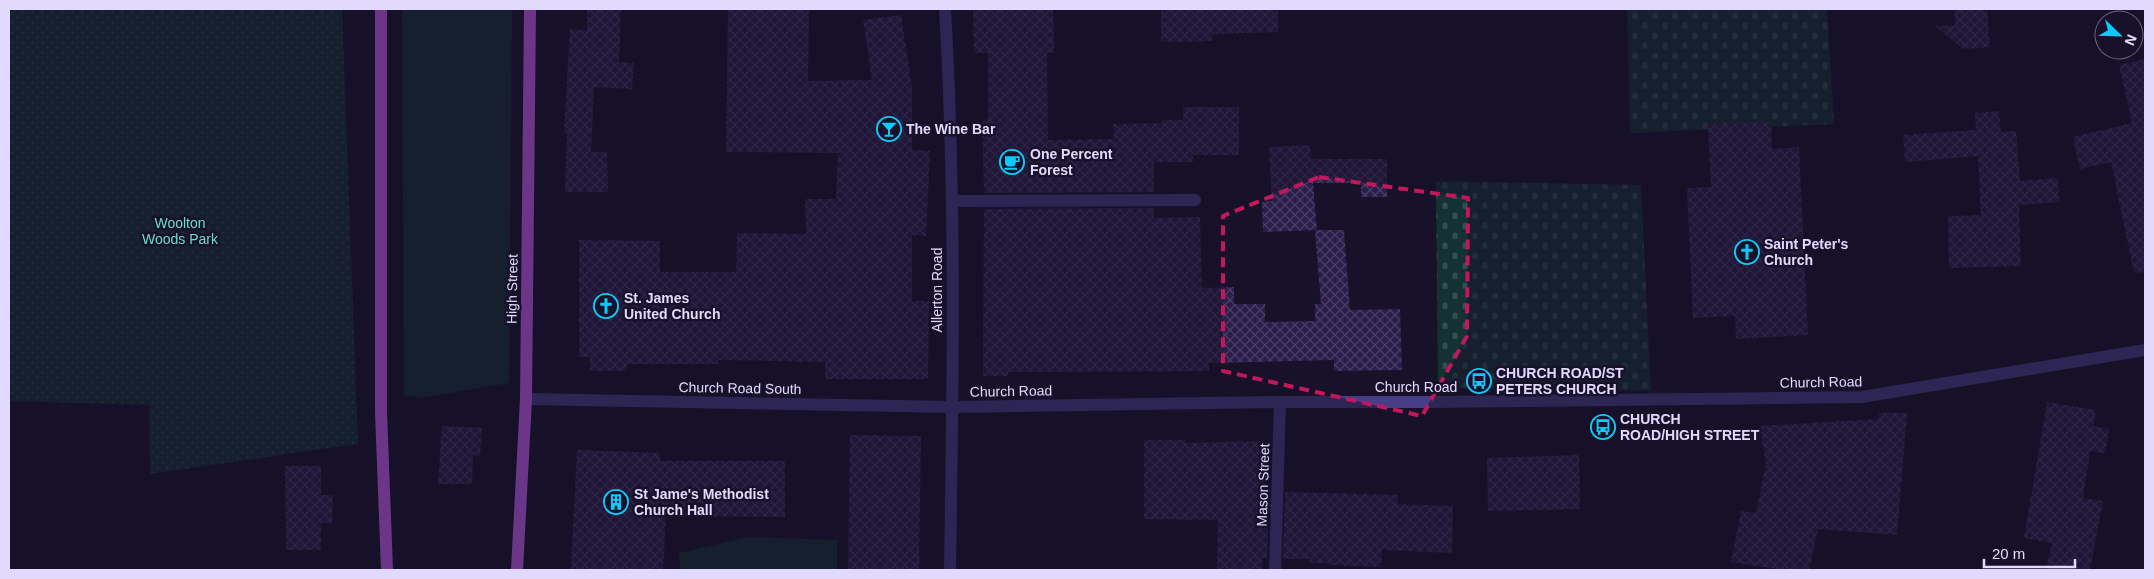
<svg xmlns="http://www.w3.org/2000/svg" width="2154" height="579" font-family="Arial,sans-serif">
  <defs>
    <pattern id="cemetery-stones" width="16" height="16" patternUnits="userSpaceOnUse" patternTransform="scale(1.25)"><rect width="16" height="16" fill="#143133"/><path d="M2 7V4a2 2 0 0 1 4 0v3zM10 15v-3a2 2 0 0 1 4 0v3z" fill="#364e52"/></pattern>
    <pattern id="park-dots" width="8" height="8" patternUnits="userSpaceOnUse" patternTransform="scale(1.25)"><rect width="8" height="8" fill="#143133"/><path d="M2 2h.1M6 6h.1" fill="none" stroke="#364e52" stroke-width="1.8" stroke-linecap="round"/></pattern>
    <pattern id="building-cross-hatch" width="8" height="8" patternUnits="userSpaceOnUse" patternTransform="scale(1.25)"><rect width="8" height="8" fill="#2b1e4a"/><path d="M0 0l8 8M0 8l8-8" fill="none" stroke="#493e65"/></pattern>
  </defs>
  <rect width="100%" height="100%" fill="#171129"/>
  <path fill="#143133" d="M402,9h110l-3,374 -88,15 -17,-3z
    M748,537l89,3v30h-157l-1,-17z"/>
  <path fill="url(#cemetery-stones)" d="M1627,9h200l7,115 -204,9z
    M1436,181l205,4 10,206 -213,-3z"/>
  <path fill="url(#park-dots)" d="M9,9h333l16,435 -208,30 -1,-69 -140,-4z"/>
  <path fill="url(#building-cross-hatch)" d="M587,9h34l-2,53 15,1 -2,26 -38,-2 -3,65h16l1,40h-43l2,-59 -3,-1 6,-103 17,1z
    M728,9h81l-1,72 64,-1 -9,-60 38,-5 11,72v63l18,1 -4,85 -14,-1v66h17l-1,78h-103v-17l-107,-2v4h-91v7h-37v-14h-11v-117l81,1v31h76l1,-39 69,1 -1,-35h31l2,-46 -112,-1z
    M973,9h80l1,44h-7l1,87 66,-1 -1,-15 49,-1v-3h21v-13h56v48h-46v7h-39v30l-170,1 -2,-74h6v-66h-14z
    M1161,9h117v23l-66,2v7l-51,1z
    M1954,9h33l3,38 -27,2 -28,-23 20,-1z
    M2145,59v213l-11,1 -23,-111 -31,7 -7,-32 59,-14 -13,-58z
    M1999,111l2,21 15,-1 4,50 38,-3 1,24 -40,3 2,61 -72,2 -1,-52 33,-1 -3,-59 -73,6 -2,-27 73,-5 -1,-17z
    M1771,122l1,27 27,-2 9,188 -72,4 -1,-23 -42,2 -6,-130 24,-1 -3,-62z
    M1310,145l1,14h76v38h-26v-14h-48l4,47 -54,2 -1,-30 10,-1 -3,-54z
    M1154,208v10l46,-1 2,71 32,-1v17h31v18l50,-1v-17h6l-6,-74h29l6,80 50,-1 2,61 -68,1v-11l-125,3v8l-201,1v4h-25l1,-167z
    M2047,402l49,8 -3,16 16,3 -4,24 -15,-2 -7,47 20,3 -13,69h-44l6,-27 -28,-5z
    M1879,413h28l-10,122 -79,-6 -9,41h-28l-50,-8 10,-51 15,2 10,-49 -6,-38 119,-7z
    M442,426l40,2 -2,28 -7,-1 -1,29h-34z
    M850,435l71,1 -2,134h-71z
    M1144,440h41v3l80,-2 1,51h3l-2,66h-5v12h-45l1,-50 -74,-1z
    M577,450l83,3v8h125v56l-119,-1 -3,54h-92z
    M1579,455l1,54 -92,2 -1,-53z
    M285,466h36v29h12l-1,28h-11v27h-35z
    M1285,492l113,3 -1,9 56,2 -1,47 -70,-3 -1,17 -52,-2v-2h-19v-4h-27z"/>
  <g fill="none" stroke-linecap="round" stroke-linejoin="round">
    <path stroke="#473e87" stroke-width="12" d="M945,9c11,187 8,374 5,561
      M952,201l243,-1
      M526,399l427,8 327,-5h152l430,-5 283,-47
      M1275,570l5,-168"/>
    <path stroke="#d164fb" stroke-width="12" d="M381,9v403l6,158
      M517,570l9,-171 4,-390"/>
  </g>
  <path d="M0 0H2154V579H0ZM1319,177l149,21 -1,138 -45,80 -199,-45v-155z" fill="#171129" fill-opacity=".55" fill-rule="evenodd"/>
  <path fill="none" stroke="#c2185b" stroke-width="4" stroke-dasharray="10 6" stroke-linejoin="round" d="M1319,177l149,21 -1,138 -45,80 -199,-45v-155z"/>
  <defs>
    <symbol id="bar-ring" viewBox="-11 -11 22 22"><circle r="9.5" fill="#171129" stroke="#0ccbf9" stroke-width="1.5"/><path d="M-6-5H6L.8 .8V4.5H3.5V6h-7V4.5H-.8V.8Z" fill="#0ccbf9"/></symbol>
    <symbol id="cafe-ring" viewBox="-11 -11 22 22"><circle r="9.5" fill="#171129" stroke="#0ccbf9" stroke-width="1.5"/><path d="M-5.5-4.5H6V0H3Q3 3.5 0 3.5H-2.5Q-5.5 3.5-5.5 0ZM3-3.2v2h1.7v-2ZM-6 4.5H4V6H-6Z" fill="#0ccbf9"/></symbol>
    <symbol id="church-ring" viewBox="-11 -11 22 22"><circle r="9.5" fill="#171129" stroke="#0ccbf9" stroke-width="1.5"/><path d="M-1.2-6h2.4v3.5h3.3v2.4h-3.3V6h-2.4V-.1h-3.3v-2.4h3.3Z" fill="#0ccbf9"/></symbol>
    <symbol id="bus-ring" viewBox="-11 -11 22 22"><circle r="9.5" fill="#171129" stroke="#0ccbf9" stroke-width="1.5"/><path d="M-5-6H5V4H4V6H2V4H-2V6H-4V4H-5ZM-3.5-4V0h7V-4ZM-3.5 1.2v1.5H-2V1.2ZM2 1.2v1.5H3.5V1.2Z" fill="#0ccbf9"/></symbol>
    <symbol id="building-ring" viewBox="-11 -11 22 22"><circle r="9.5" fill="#171129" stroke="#0ccbf9" stroke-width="1.5"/><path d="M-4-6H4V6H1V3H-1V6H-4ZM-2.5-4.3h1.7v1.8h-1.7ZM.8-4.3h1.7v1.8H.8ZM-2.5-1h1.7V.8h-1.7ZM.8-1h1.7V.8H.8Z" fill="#0ccbf9"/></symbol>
  </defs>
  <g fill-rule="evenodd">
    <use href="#bar-ring" x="875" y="115" width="28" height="28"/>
    <use href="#cafe-ring" x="998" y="148" width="28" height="28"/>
    <use href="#church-ring" x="1733" y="238" width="28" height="28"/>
    <use href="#church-ring" x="592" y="292" width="28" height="28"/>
    <use href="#bus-ring" x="1465" y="367" width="28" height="28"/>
    <use href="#bus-ring" x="1589" y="413" width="28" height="28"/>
    <use href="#building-ring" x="602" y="488" width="28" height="28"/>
  </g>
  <g text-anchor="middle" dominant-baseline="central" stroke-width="5" stroke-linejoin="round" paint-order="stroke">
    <g font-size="14" font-weight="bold" fill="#e2dafe" stroke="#171129" text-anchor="start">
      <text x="906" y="129">The Wine Bar</text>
      <text x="1030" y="154">One Percent<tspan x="1030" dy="16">Forest</tspan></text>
      <text x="1764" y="244">Saint Peter's<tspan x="1764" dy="16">Church</tspan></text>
      <text x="624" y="298">St. James<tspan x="624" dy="16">United Church</tspan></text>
      <text x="1496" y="373">CHURCH ROAD/ST<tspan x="1496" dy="16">PETERS CHURCH</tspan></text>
      <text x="1620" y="419">CHURCH<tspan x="1620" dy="16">ROAD/HIGH STREET</tspan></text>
      <text x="634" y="494">St Jame's Methodist<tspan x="634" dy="16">Church Hall</tspan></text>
    </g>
    <g font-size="14" fill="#67decb" stroke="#171129">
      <text x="180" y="223">Woolton<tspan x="180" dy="16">Woods Park</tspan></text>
    </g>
    <g font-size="14" fill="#e2dafe" stroke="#171129">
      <text transform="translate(512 289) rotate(-89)">High Street</text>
      <text transform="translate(937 290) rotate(-90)">Allerton Road</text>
      <text transform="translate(1821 382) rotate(-1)">Church Road</text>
      <text x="1416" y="387">Church Road</text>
      <text transform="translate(740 388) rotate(1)">Church Road South</text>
      <text transform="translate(1011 391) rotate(-1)">Church Road</text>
      <text transform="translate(1263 485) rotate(-88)">Mason Street</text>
    </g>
  </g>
  <rect width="2154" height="579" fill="none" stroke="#e2dafe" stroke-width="20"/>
  <g transform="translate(2119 35) rotate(113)"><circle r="24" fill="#171129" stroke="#68617e"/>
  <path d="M0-4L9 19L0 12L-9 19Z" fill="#0ccbf9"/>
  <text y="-8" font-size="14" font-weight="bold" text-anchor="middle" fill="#e2dafe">N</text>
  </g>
  <path d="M1984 559v8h91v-8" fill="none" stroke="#e2dafe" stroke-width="2.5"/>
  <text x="1992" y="559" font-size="15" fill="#e2dafe" stroke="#171129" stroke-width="4" paint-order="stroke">20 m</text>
</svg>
